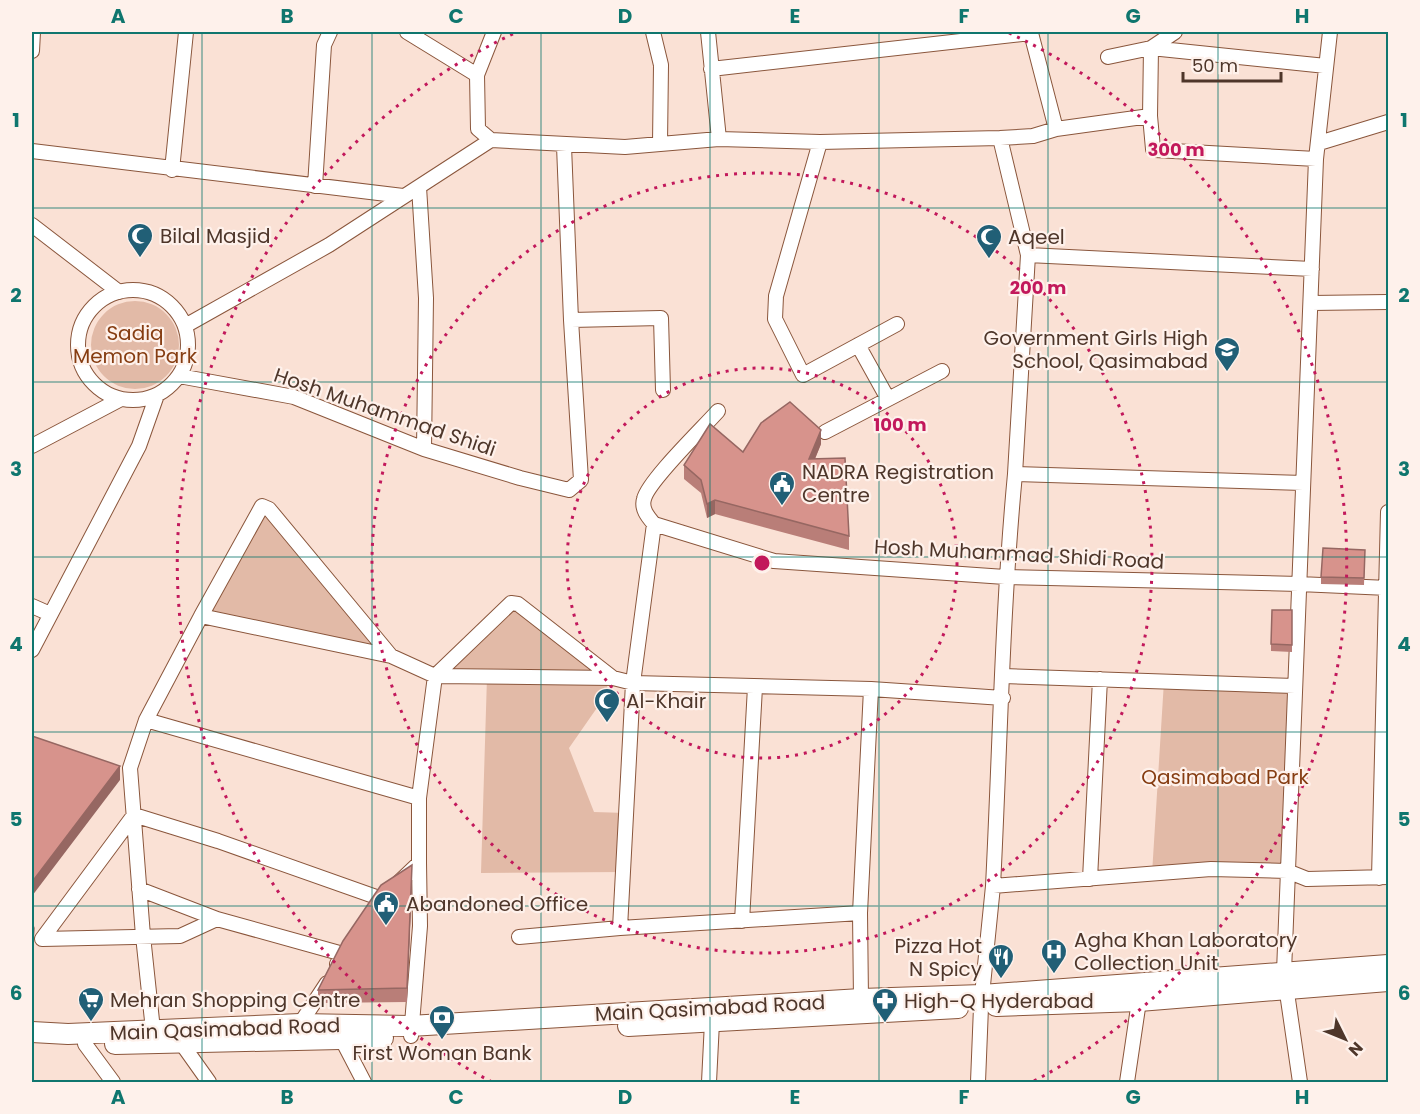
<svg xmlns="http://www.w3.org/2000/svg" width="1420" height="1114" font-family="Poppins,sans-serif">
  <rect width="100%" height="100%" fill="#fae1d5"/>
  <path fill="#e2baa7" d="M91 345a44 44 0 1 1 88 0a44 44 0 1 1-88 0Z
    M262,506l129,150 -190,-40z
    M511,603l95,75 2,14 -39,56 25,64 32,1 -3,59 -142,1 6,-196 -52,-1z
    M1164,681l131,5 -8,185 -135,3z"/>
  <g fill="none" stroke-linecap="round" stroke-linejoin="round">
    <defs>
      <path id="minor" d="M407,32l70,43
        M653,32l8,33 -1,78
        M708,32l11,107
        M32,51l1,-19
        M1108,57l43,-9 175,18
        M711,69l320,-36 25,96
        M1150,116l1,-68 24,-16
        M1000,138l28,117 284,14
        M491,140l-13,-11 -1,-54 17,-43
        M820,142l-44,154 -1,23 28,56 94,-51
        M1319,143l69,-21
        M32,151l371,45
        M172,170l14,-138
        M315,186l9,-141 6,-13
        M419,187l7,111 -2,151
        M32,225l87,67
        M78 345a55 55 0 1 1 110 0a55 55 0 1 1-110 0Z
        M1311,303l77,-1
        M571,320l90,-2 2,72
        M185,326l144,-81 162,-105 134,7 94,-8 101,3 180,-4 33,-2 23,-7 94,-13 3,33 2,1 161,9
        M858,345l30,54
        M179,376l115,21 130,52 96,29 49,12 12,-10 -10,-160 -7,-174
        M718,411c-15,17 -70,70 -74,88 -3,10 4,18 10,25l-21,159 -13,245 240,-15 11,-224 132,9
        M825,432l117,-61
        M32,446l89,-47
        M1015,474l13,-219
        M654,524l120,37 231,16 294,7 89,4
        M32,606l18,8
        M201,616l61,-110 7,3 122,147
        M32,650l107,-204 18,-51
        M1003,676l292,10
        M146,720l273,78v65l-21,20
        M419,798l16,-122 76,-73 7,1 95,74
        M1379,878l9,-366
        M1090,879l10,-200
        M993,886c7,-137 9,-275 22,-412l288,9
        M139,889l78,30
        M860,913l1,86
        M742,921l13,-234
        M519,937l101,-9
        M337,964l6,-10 -126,-35 -37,17 -138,3 92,-124 84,26 164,58 -5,6
        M982,995l11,-109 218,-17 76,2 20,8 81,-2
        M300,1024l27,-41
        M153,1030l-10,-94 -13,-168 16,-48 55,-104 190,40 44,20 178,2 20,5 238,6
        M339,1034l25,48
        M411,1036l9,-110 -1,-63
        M85,1044l28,38
        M182,1044l27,38
        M709,1082l3,-60
        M978,1082l3,-75
        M1127,1082l12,-81
        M1300,1082l-16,-110 32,-813 14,-127"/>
      <path id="secondary" d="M996,1006l143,-5 249,-20
        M628,1026l330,-18
        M32,1032l36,2 232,-10 110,2 451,-27 121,-4 406,-30
        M115,1044l268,-6"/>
    </defs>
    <use href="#minor" stroke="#8a563c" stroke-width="16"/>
    <use href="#secondary" stroke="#8a563c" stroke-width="22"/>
    <use href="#minor" stroke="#fff" stroke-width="14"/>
    <use href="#secondary" stroke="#fff" stroke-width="20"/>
  </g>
  <path fill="#b97e78" d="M821,444l-6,15 34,77v14l-134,-36 -8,4 -6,-25 -17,-14v-14l59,-13z
    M1365,550l-1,35 -43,-1v-7z
    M1292,610v42l-21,-1v-7z
    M412,879l-5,123 -89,1v-13z"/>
  <path fill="#966762" d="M821,430v14l-12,29v-14z
    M715,500v14l-8,4v-14z
    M120,766v14l-88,116v-14z
    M412,865v14l-5,123v-14z
    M34,928v13l-2,28v-14z"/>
  <path fill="#d7938c" stroke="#966762" stroke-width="1.5" d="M790,402l31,28 -12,29 36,-1 4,78 -134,-36 -8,4 -6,-24 -17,-15 26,-41 33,28 18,-29z
    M1323,548l42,2 -1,28 -43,-1z
    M1272,610h20v35l-21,-1z
    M32,736l88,30 -88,116z
    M412,865l-5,123 -89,2 25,-49 38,-56z
    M32,923l2,5 -2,27z"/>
  <path fill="none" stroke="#0f766e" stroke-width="1.5" stroke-opacity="0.55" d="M202,32v1050M372,32v1050M541,32v1050M710,32v1050M879,32v1050M1048,32v1050M1218,32v1050M32,208h1356M32,382h1356M32,557h1356M32,732h1356M32,906h1356"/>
  <g fill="none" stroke="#c2185b" stroke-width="3" stroke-dasharray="3 6">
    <circle cx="762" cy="563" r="195"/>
    <circle cx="762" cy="563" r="390"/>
    <path d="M492 1082A585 585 0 0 1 515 33M1009 33A585 585 0 0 1 1032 1082"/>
  </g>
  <defs>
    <symbol id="mosque-pin" viewBox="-11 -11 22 30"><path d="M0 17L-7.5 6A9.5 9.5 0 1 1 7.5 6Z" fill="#215f76" stroke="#fef1eb"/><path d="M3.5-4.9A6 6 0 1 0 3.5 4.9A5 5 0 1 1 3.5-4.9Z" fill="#fff"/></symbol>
    <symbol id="school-pin" viewBox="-11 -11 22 30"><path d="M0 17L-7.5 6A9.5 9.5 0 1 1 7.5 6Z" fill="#215f76" stroke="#fef1eb"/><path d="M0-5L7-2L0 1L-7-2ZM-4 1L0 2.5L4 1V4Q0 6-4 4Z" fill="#fff"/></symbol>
    <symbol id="civic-pin" viewBox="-11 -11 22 30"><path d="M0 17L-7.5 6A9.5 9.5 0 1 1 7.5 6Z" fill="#215f76" stroke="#fef1eb"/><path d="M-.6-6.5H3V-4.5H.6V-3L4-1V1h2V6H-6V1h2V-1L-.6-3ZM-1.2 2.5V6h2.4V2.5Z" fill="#fff"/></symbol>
    <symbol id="hospital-pin" viewBox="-11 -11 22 30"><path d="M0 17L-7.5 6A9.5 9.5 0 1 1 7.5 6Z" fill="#215f76" stroke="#fef1eb"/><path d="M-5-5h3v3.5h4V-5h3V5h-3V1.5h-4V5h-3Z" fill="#fff"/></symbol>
    <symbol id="restaurant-pin" viewBox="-11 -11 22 30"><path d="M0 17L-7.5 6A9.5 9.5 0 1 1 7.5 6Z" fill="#215f76" stroke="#fef1eb"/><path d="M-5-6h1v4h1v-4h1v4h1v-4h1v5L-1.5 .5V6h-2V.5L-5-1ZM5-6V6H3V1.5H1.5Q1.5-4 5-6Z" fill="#fff"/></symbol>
    <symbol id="supermarket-pin" viewBox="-11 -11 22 30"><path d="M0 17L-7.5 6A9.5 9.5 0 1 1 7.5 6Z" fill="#215f76" stroke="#fef1eb"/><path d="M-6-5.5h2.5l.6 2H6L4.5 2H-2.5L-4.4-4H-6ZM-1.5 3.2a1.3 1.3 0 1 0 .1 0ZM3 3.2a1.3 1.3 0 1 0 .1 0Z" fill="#fff"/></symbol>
    <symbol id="pharmacy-pin" viewBox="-11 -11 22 30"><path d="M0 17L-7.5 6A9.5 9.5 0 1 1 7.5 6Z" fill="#215f76" stroke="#fef1eb"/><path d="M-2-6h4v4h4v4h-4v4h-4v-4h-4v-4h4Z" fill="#fff"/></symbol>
    <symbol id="bank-pin" viewBox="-11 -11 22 30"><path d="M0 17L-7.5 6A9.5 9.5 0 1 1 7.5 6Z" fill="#215f76" stroke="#fef1eb"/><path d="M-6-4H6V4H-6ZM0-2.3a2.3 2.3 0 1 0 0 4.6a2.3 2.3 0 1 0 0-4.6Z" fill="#fff"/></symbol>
  </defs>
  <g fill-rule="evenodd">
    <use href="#mosque-pin" x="125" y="221" width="30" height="40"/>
    <use href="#mosque-pin" x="974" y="222" width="30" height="40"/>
    <use href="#school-pin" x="1212" y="335" width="30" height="40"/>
    <use href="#civic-pin" x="767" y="469" width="30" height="40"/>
    <use href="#mosque-pin" x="592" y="686" width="30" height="40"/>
    <use href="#civic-pin" x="371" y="889" width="30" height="40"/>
    <use href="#hospital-pin" x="1039" y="937" width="30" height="40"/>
    <use href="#restaurant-pin" x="986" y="942" width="30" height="40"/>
    <use href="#supermarket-pin" x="76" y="985" width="30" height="40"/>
    <use href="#pharmacy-pin" x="870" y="986" width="30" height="40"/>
    <use href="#bank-pin" x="427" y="1003" width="30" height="40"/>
  </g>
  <g text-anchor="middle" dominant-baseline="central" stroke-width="4.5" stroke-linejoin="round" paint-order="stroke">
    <g font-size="20" fill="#4e362a" stroke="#fef1eb" text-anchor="start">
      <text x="160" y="236">Bilal Masjid</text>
      <text x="1008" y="237">Aqeel</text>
      <text x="1208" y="338" text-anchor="end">Government Girls High<tspan x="1208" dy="23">School, Qasimabad</tspan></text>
      <text x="802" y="472">NADRA Registration<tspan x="802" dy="23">Centre</tspan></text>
      <text x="626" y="701">Al-Khair</text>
      <text x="406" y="904">Abandoned Office</text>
      <text x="1074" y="940">Agha Khan Laboratory<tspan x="1074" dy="23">Collection Unit</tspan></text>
      <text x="982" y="946" text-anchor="end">Pizza Hot<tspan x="982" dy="23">N Spicy</tspan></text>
      <text x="110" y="1000">Mehran Shopping Centre</text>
      <text x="904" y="1001">High-Q Hyderabad</text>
      <text x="442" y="1053" text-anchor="middle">First Woman Bank</text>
    </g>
    <g font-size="20" fill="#863d12" stroke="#fef1eb">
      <text x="135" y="333">Sadiq<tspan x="135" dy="23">Memon Park</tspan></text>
      <text x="1225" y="777">Qasimabad Park</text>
    </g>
    <g font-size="20" fill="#4e362a" stroke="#fef1eb">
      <text transform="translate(385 412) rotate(19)">Hosh Muhammad Shidi</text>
      <text transform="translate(1019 554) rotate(3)">Hosh Muhammad Shidi Road</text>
      <text transform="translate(710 1008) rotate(-3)">Main Qasimabad Road</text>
      <text transform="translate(225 1029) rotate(-2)">Main Qasimabad Road</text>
    </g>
  </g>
  <circle cx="762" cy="563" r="9" fill="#c2185b" stroke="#fef1eb" stroke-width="3"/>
  <g font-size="18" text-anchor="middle" font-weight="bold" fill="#c2185b" stroke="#fef1eb" stroke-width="4.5" stroke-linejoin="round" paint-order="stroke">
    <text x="1176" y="156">300 m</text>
    <text x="1038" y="294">200 m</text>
    <text x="900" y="431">100 m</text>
  </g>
  <rect width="1420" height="1114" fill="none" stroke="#fef1eb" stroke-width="66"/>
  <g transform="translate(1345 1039) rotate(133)" stroke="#fef1eb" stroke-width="4.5" paint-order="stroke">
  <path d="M0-4.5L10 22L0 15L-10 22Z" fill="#4e362a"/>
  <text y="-9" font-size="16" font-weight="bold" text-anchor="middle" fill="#4e362a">N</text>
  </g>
  <path d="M1183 72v9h98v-9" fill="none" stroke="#4e362a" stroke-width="3"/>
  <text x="1192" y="72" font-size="18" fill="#4e362a" stroke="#fef1eb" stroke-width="4.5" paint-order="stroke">50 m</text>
  <rect x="33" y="33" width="1354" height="1048" fill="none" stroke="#0f766e" stroke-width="2"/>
  <g font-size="20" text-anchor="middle" font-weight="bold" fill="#0f766e">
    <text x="118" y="23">A</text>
    <text x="287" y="23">B</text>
    <text x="456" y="23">C</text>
    <text x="625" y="23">D</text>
    <text x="795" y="23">E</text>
    <text x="964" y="23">F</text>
    <text x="1133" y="23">G</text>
    <text x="1302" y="23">H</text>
    <text x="16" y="127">1</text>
    <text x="1404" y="127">1</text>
    <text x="16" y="302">2</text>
    <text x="1404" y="302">2</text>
    <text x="16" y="476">3</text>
    <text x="1404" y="476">3</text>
    <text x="16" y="651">4</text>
    <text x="1404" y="651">4</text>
    <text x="16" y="826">5</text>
    <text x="1404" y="826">5</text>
    <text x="16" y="1000">6</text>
    <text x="1404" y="1000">6</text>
    <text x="118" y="1104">A</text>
    <text x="287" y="1104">B</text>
    <text x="456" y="1104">C</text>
    <text x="625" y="1104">D</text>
    <text x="795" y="1104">E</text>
    <text x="964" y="1104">F</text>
    <text x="1133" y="1104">G</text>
    <text x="1302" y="1104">H</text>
  </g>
</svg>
